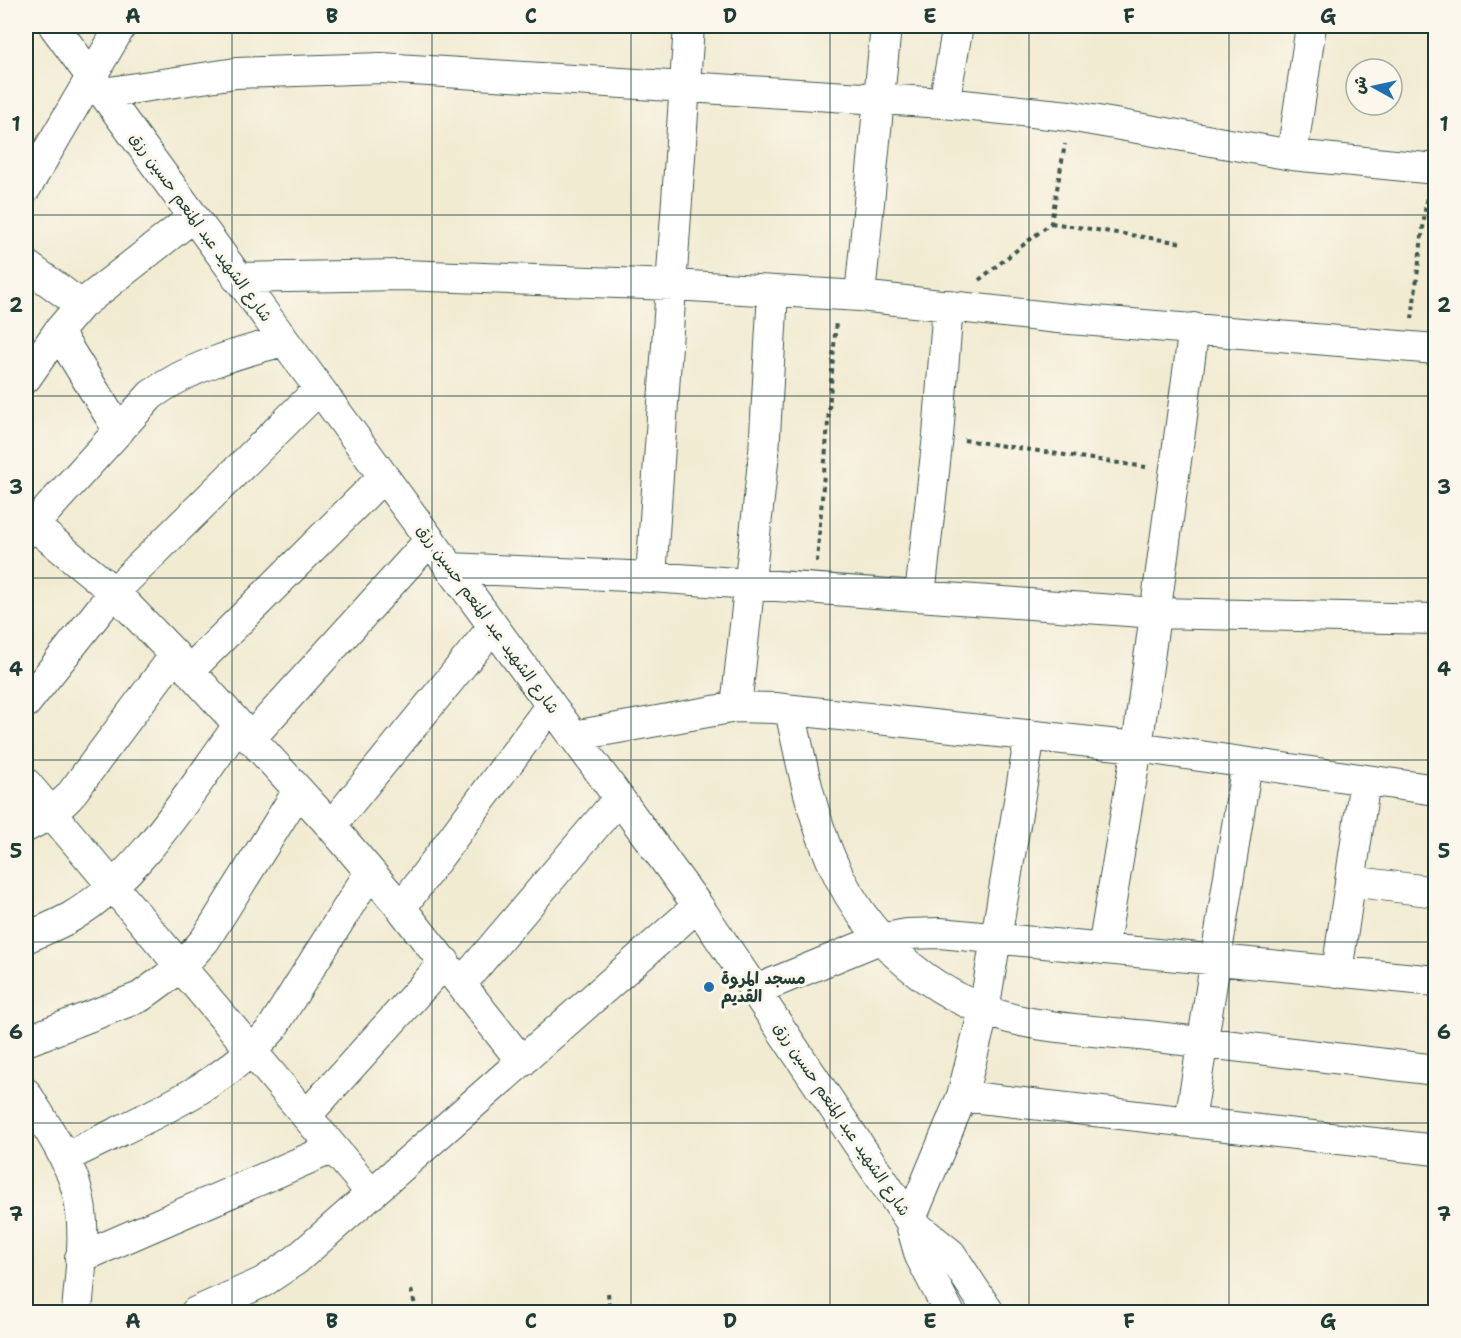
<svg xmlns="http://www.w3.org/2000/svg" width="1461" height="1338" font-family="'Shantell Sans','Playpen Sans Arabic',sans-serif">
  <rect width="100%" height="100%" fill="#fbf7ec"/>
  <filter id="ink" filterUnits="userSpaceOnUse"><feTurbulence type="fractalNoise" baseFrequency=".0167" numOctaves="2"/><feDisplacementMap in="SourceGraphic" scale="12" xChannelSelector="R" yChannelSelector="G"/><feConvolveMatrix kernelMatrix="1 2 1 2 8 2 1 2 1" color-interpolation-filters="sRGB"/></filter>
  <filter id="wash" filterUnits="userSpaceOnUse"><feTurbulence type="fractalNoise" baseFrequency=".008" numOctaves="4" result="noise"/><feDisplacementMap in="SourceGraphic" scale="24" xChannelSelector="R" yChannelSelector="G"/><feGaussianBlur stdDeviation="1.35" result="paint"/><feColorMatrix in="noise" values="0 0 0 0 0 0 0 0 0 0 0 0 0 0 0 0 0 1.4 0 .05"/><feComposite in="paint" operator="in"/></filter>
  <g filter="url(#wash)">
    <rect width="100%" height="100%" fill="#f1ebd2"/>
  </g>
  <g filter="url(#ink)">
    <g fill="none" stroke-linecap="round" stroke-linejoin="round">
      <defs>
        <path id="minor" d="M54,26l644,880 212,315 10,35 29,56
          M103,93l133,-20 145,-5 563,35 125,13 223,39 144,14
          M944,103l14,-77
          M1292,155l19,-129
          M26,188l95,-162
          M26,265l55,40
          M237,278l165,-3 271,10 187,11 198,22 378,31
          M860,296l26,-270
          M58,332l61,99
          M26,378l32,-46 23,-27 112,-88
          M26,519l88,73 61,63 156,171 70,82 121,154
          M26,533l125,-138c40,-29 86,-42 133,-54
          M450,568l201,9 505,36 280,6
          M651,577l38,-551
          M920,595l18,-159 10,-131
          M189,671l194,-194
          M26,703l88,-111 205,-203
          M736,707l28,-254 9,-162
          M790,710c22,105 41,200 134,267 31,22 65,38 102,45 40,8 82,10 122,14 96,11 192,23 288,34
          M573,736l163,-29 39,1 362,39 299,43
          M250,739l180,-199
          M26,783l346,411
          M331,826l162,-199
          M26,827l25,-13 18,-17 106,-142
          M1350,881l86,11
          M401,908l150,-203
          M26,938c15,-7 31,-13 45,-21 70,-41 120,-128 167,-191
          M1103,949l34,-202 57,-419
          M1337,972l28,-192
          M462,983l157,-185
          M756,990l124,-51 27,-5 33,-1 496,48
          M26,1041l114,-44 41,-30 24,-27 93,-149
          M26,1093c18,30 40,60 50,94 12,39 4,85 1,125
          M962,1096l474,54
          M306,1116l139,-154
          M1190,1121l57,-358
          M65,1158c71,-37 153,-66 206,-128l99,-158
          M910,1221l52,-125 22,-86 46,-275
          M910,1221l41,33 38,58
          M80,1258l253,-110
          M196,1312l67,-30 33,-22 402,-354"/>
      </defs>
      <use href="#minor" stroke="#3e574c" stroke-width="32"/>
      <path stroke="#3e574c" stroke-width="4" stroke-dasharray="4.5 4.5" stroke-linecap="butt" d="M1051,223l132,20
        M979,280l72,-57 14,-79
        M1412,319l15,-124
        M964,440l182,27
        M817,562l19,-241
        M411,1290l6,22
        M608,1293l2,19"/>
      <use href="#minor" stroke="#fff" stroke-width="30"/>
    </g>
  </g>
  <path fill="none" stroke="#1f3d34" stroke-width="1.5" stroke-opacity="0.55" d="M232,26v1286M432,26v1286M631,26v1286M830,26v1286M1029,26v1286M1229,26v1286M26,215h1410M26,396h1410M26,578h1410M26,760h1410M26,942h1410M26,1123h1410"/>
  <circle fill="#1f6fb2" stroke="#fbf7ec" stroke-width="2" cx="709" cy="987" r="6"/>
  <g text-anchor="middle" dominant-baseline="central" stroke-width="6" stroke-linejoin="round" paint-order="stroke">
    <g font-size="16" fill="#1f3d34" stroke="#fbf7ec">
      <text transform="translate(201 227) rotate(54)">شارع الشهيد عبد المنعم حسين رزق</text>
      <text transform="translate(488 619) rotate(54)">شارع الشهيد عبد المنعم حسين رزق</text>
      <text transform="translate(842 1119) rotate(56)">شارع الشهيد عبد المنعم حسين رزق</text>
    </g>
    <g font-size="16" font-weight="bold" fill="#1f3d34" stroke="#fbf7ec" text-anchor="start">
      <text x="721" y="978">مسجد المروة<tspan x="721" dy="18">القديم</tspan></text>
    </g>
  </g>
  <rect width="1461" height="1338" fill="none" stroke="#fbf7ec" stroke-width="66"/>
  <g transform="translate(1374 87) rotate(278)"><circle r="28" fill="#fbf7ec" stroke="#a3ada2" stroke-width="1.5"/>
  <path d="M0-4.5L10 22L0 15L-10 22Z" fill="#1f6fb2"/>
  <text y="-9" font-size="16" font-weight="bold" text-anchor="middle" fill="#1f3d34">ش</text>
  </g>
  <rect x="33" y="33" width="1395" height="1272" fill="none" stroke="#1f3d34" stroke-width="2"/>
  <g font-size="20" text-anchor="middle" font-weight="bold" fill="#1f3d34">
    <text x="133" y="23">A</text>
    <text x="332" y="23">B</text>
    <text x="531" y="23">C</text>
    <text x="730" y="23">D</text>
    <text x="930" y="23">E</text>
    <text x="1129" y="23">F</text>
    <text x="1328" y="23">G</text>
    <text x="16" y="131">1</text>
    <text x="1444" y="131">1</text>
    <text x="16" y="312">2</text>
    <text x="1444" y="312">2</text>
    <text x="16" y="494">3</text>
    <text x="1444" y="494">3</text>
    <text x="16" y="676">4</text>
    <text x="1444" y="676">4</text>
    <text x="16" y="858">5</text>
    <text x="1444" y="858">5</text>
    <text x="16" y="1039">6</text>
    <text x="1444" y="1039">6</text>
    <text x="16" y="1221">7</text>
    <text x="1444" y="1221">7</text>
    <text x="133" y="1328">A</text>
    <text x="332" y="1328">B</text>
    <text x="531" y="1328">C</text>
    <text x="730" y="1328">D</text>
    <text x="930" y="1328">E</text>
    <text x="1129" y="1328">F</text>
    <text x="1328" y="1328">G</text>
  </g>
</svg>
